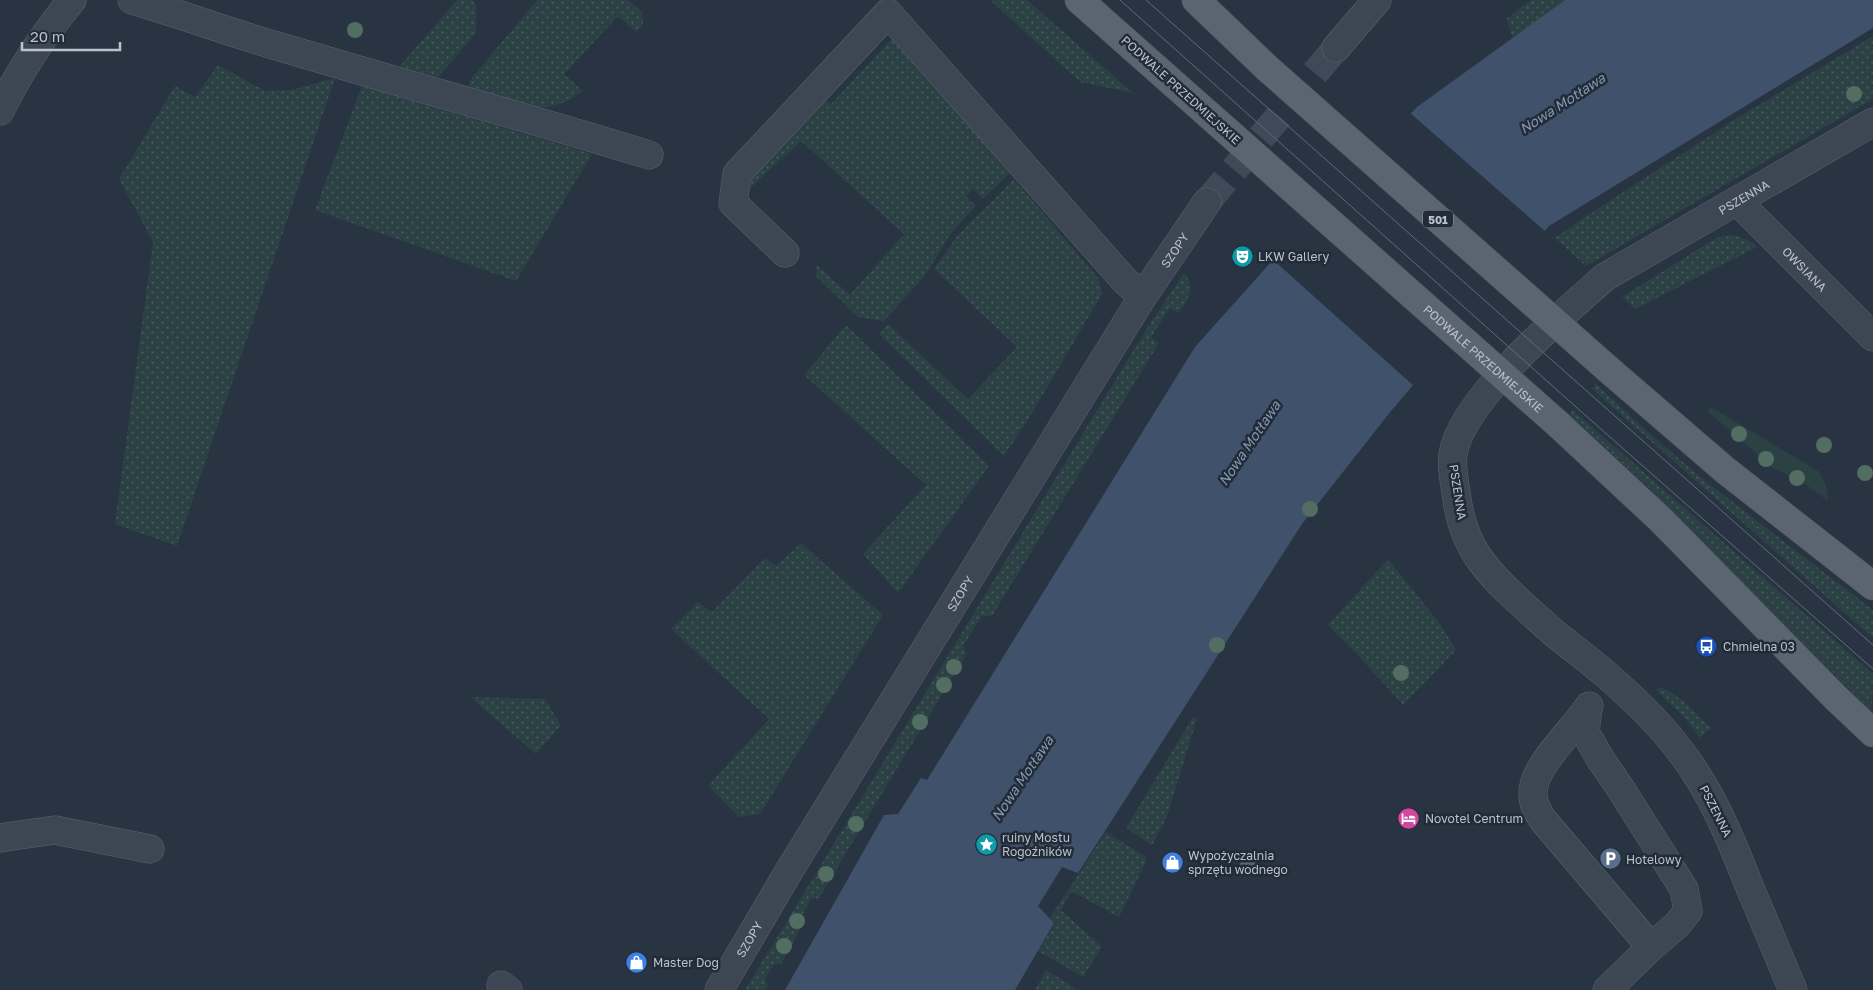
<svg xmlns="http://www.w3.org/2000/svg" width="1873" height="990" font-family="'Golos Text',sans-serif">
  <defs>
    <pattern id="grass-dots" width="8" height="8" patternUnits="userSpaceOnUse" patternTransform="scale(1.25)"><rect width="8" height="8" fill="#2b4144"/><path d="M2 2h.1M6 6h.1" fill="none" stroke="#485b5e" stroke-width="1.8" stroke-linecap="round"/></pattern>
  </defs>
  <rect width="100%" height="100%" fill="#293443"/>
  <path fill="url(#grass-dots)" d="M457,0h14l5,4v29l-38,44 -38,-11z
    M537,0h91l14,12 1,12 -7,8 -18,-16 -54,58 19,17c-10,7 -23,15 -36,16 -20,2 -58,-14 -79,-21l3,-7z
    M990,0h37l106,93 -53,-11z
    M1531,0h34l-52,38 -7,-19z
    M896,34l116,137 -29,28 -10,-10 -7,7 10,10 -25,27 -25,41 -42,47 -26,-4 -42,-41 1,-11 33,30 54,-61 -103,-93 -59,55 5,-14 76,-84 8,6z
    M1873,36v63l-287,167 -31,-28 30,-21 149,-97z
    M218,65l47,26 26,-1 44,-12 -158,468 -62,-22 38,-282 -34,-63 56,-93 20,11z
    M362,86l230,68 -76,127 -201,-71z
    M1014,179l85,100 3,15 -76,129 -22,33 -125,-122 9,-10 80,75 49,-52 -83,-78 23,-33z
    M1730,235c11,1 19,4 27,12l-122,62 -13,-12 89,-56 8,-4z
    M1184,273c13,14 4,26 -5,40l-9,-5 -19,29 8,6 -167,273h-10l-19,30 4,7 -148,245 -8,1 -9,17 2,6 -23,42 -8,1 -8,15 3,5 -3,5h-20l399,-657z
    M846,325l143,141 -91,127 -35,-39 63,-69 -122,-110z
    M1596,384l53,49 55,47 169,130v28l-281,-249z
    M1573,410l300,264 -1,38 -226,-227 -77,-71z
    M801,543l82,72 -123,199 -21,3 -31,-31 61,-67 -98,-90 27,-27 14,10 53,-54 11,8z
    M1388,559l53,66 15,25 -53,55 -48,-53 -27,-27z
    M1661,687c20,9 34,26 50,41l-11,10 -17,-22 -27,-26z
    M470,697l75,2 16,26 -25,29z
    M1193,717l4,2 -31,100 -14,26 -24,-16 -1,-3z
    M1106,832l40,25v5l-27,55 -46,-25 -3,1 -9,17 41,37 -19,30 -45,-26 17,-28 -5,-5z
    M1046,970l29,18 1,2h-41z"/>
  <path fill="#2b4144" d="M1711,407l107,64c7,10 10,17 10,30l-23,-17 -32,-16 -66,-57z"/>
  <path fill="#40526b" d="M1565,0h308v28l-324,198 -158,185 -89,113 -224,349 -16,-6 -24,39 16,17 -39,67h-230l99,-175 14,-1 23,-36 6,2 268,-433 78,-87 144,-153z"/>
  <path fill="#293443" d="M1409,112l138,121 -132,154 -144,-129z"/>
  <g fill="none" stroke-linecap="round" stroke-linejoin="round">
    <path stroke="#3f4958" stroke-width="28" stroke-dasharray="28 14" stroke-linecap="butt" d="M1207,202l129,-154"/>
    <defs>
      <g id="minor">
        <path d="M132,0c49,14 96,32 145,46 124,37 248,71 372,109"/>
        <path d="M1336,48l41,-48"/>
        <path d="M0,111c19,-39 44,-77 72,-111"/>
        <path id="s1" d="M1737,201l136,136"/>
        <path d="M785,253l-52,-50 4,-29 151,-161 237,268 18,15"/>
        <path d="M1589,706c-14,23 -58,61 -56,89 0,10 5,17 10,25l108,127"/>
        <path d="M1588,708l-3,24 16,28 18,26 65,103 4,22 -11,14 -26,22 -44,43"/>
        <path d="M0,838l55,-8 95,19"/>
        <path d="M501,985l7,5"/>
        <path id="s2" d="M719,990l70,-119 354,-575 64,-94"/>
        <path id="s3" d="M1793,990c-15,-36 -30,-71 -45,-107 -18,-46 -37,-92 -67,-131 -22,-30 -50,-56 -78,-80 -16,-14 -33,-26 -49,-39 -25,-23 -53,-45 -73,-72 -13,-18 -21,-40 -24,-62 -2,-14 -6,-30 -4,-45 9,-55 110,-140 152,-177l268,-155"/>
      </g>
      <path id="major" d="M1079,0l139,123
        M1196,0l71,68
        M1609,370l116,100 148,116
        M1559,425l102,95 175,178 37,35"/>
    </defs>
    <use href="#minor" stroke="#5c6470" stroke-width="29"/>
    <use href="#major" stroke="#474f5c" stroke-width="29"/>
    <use href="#minor" stroke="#3d4653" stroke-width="28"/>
    <use href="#major" stroke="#5b6572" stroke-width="28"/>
    <path stroke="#606a79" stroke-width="1" d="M1120,0l456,407 297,262
      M1146,0l727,645"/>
    <defs>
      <g id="major-bridge">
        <path d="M1267,68l342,302"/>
        <path id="s4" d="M1218,123l341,302"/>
      </g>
    </defs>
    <use href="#major-bridge" stroke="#474f5c" stroke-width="29" stroke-linecap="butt"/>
    <use href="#major-bridge" stroke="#5b6572" stroke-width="28"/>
  </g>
  <g fill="#526d62">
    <circle cx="355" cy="30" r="8"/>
    <circle cx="1854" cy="94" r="8"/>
    <circle cx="1739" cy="434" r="8"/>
    <circle cx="1824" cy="445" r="8"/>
    <circle cx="1766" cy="459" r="8"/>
    <circle cx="1865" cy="473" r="8"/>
    <circle cx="1797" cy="478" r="8"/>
    <circle cx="1310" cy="509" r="8"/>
    <circle cx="1217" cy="645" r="8"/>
    <circle cx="954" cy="667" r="8"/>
    <circle cx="1401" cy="673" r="8"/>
    <circle cx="944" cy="685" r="8"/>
    <circle cx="920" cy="722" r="8"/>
    <circle cx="856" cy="824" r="8"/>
    <circle cx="1248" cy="865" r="8"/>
    <circle cx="826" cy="874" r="8"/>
    <circle cx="797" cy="921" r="8"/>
    <circle cx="784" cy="946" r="8"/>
  </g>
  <defs>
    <symbol id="theatre-disc" viewBox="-11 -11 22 22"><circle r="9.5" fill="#0f9aa8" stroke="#222b38"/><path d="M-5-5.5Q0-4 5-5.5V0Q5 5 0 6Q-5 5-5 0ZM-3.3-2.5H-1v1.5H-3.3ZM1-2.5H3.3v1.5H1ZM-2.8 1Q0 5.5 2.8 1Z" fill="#fff"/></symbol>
    <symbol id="bus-disc" viewBox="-11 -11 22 22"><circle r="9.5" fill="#1a4fb4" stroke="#222b38"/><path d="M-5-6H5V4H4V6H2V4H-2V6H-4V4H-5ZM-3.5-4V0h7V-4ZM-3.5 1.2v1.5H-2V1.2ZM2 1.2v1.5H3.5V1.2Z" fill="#fff"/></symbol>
    <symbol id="hotel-disc" viewBox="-11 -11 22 22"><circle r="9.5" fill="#d1479c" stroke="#222b38"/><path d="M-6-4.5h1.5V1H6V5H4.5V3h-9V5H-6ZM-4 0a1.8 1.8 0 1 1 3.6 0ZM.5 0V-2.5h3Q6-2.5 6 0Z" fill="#fff"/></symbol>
    <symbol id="sight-disc" viewBox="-11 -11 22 22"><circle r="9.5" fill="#0f9aa8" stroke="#222b38"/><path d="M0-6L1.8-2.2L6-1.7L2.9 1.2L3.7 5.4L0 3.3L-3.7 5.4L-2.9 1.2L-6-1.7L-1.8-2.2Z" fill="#fff"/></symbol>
    <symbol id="parking-disc" viewBox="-11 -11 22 22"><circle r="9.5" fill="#5c6f8a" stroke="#222b38"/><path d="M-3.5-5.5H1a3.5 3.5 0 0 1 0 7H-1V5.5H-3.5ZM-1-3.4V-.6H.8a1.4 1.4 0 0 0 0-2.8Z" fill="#fff"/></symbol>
    <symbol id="shop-disc" viewBox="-11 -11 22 22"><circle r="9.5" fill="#3f7fe0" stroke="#222b38"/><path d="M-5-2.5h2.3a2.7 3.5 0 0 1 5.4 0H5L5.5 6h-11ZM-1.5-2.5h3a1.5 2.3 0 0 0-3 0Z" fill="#fff"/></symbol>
  </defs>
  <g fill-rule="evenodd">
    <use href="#theatre-disc" x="1230" y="244" width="25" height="25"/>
    <use href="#bus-disc" x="1694" y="634" width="25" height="25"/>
    <use href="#hotel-disc" x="1396" y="806" width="25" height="25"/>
    <use href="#sight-disc" x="974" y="832" width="25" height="25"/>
    <use href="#parking-disc" x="1598" y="846" width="25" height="25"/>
    <use href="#shop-disc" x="1160" y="850" width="25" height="25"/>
    <use href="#shop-disc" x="624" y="950" width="25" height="25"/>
  </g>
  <g text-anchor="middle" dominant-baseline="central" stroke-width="5" stroke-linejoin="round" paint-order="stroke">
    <rect fill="#222b38" stroke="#8d95a0" stroke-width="1" x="1423" y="210.5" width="30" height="17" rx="4"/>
    <g font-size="11" font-weight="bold" fill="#bbc2cc">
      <text x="1438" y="219">501</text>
    </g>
    <g font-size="12" fill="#bbc2cc" stroke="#222b38">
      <text transform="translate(1181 90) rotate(42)">PODWALE PRZEDMIEJSKIE</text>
      <text stroke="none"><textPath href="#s3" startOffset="1050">PSZENNA</textPath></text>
      <text stroke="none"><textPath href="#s2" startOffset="869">SZOPY</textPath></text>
      <text stroke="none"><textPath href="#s1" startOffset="96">OWSIANA</textPath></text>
      <text stroke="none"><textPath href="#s4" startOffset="355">PODWALE PRZEDMIEJSKIE</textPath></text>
      <text transform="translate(1458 492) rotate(81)">PSZENNA</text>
      <text stroke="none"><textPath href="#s2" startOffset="464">SZOPY</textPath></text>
      <text transform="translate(1716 811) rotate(63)">PSZENNA</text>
      <text stroke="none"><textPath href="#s2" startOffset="59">SZOPY</textPath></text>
    </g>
    <g font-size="12" fill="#bbc2cc" stroke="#222b38" text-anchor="start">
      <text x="1258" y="256">LKW Gallery</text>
      <text x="1723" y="646">Chmielna 03</text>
      <text x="1425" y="818">Novotel Centrum</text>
      <text x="1002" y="837">ruiny Mostu<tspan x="1002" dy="14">Rogoźników</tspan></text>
      <text x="1188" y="855">Wypożyczalnia<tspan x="1188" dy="14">sprzętu wodnego</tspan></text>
      <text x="1626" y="859">Hotelowy</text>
      <text x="653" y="962">Master Dog</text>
    </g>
    <g font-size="14" font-style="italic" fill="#8498b2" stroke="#222b38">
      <text transform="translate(1562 103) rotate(-33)">Nowa Motława</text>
      <text transform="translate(1249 443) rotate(-56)">Nowa Motława</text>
      <text transform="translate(1022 778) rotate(-56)">Nowa Motława</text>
    </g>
  </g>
  <path d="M22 42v8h98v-8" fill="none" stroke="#bbc2cc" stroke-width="2.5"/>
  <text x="30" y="42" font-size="15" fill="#bbc2cc" stroke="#222b38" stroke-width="4" paint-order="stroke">20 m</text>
</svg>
